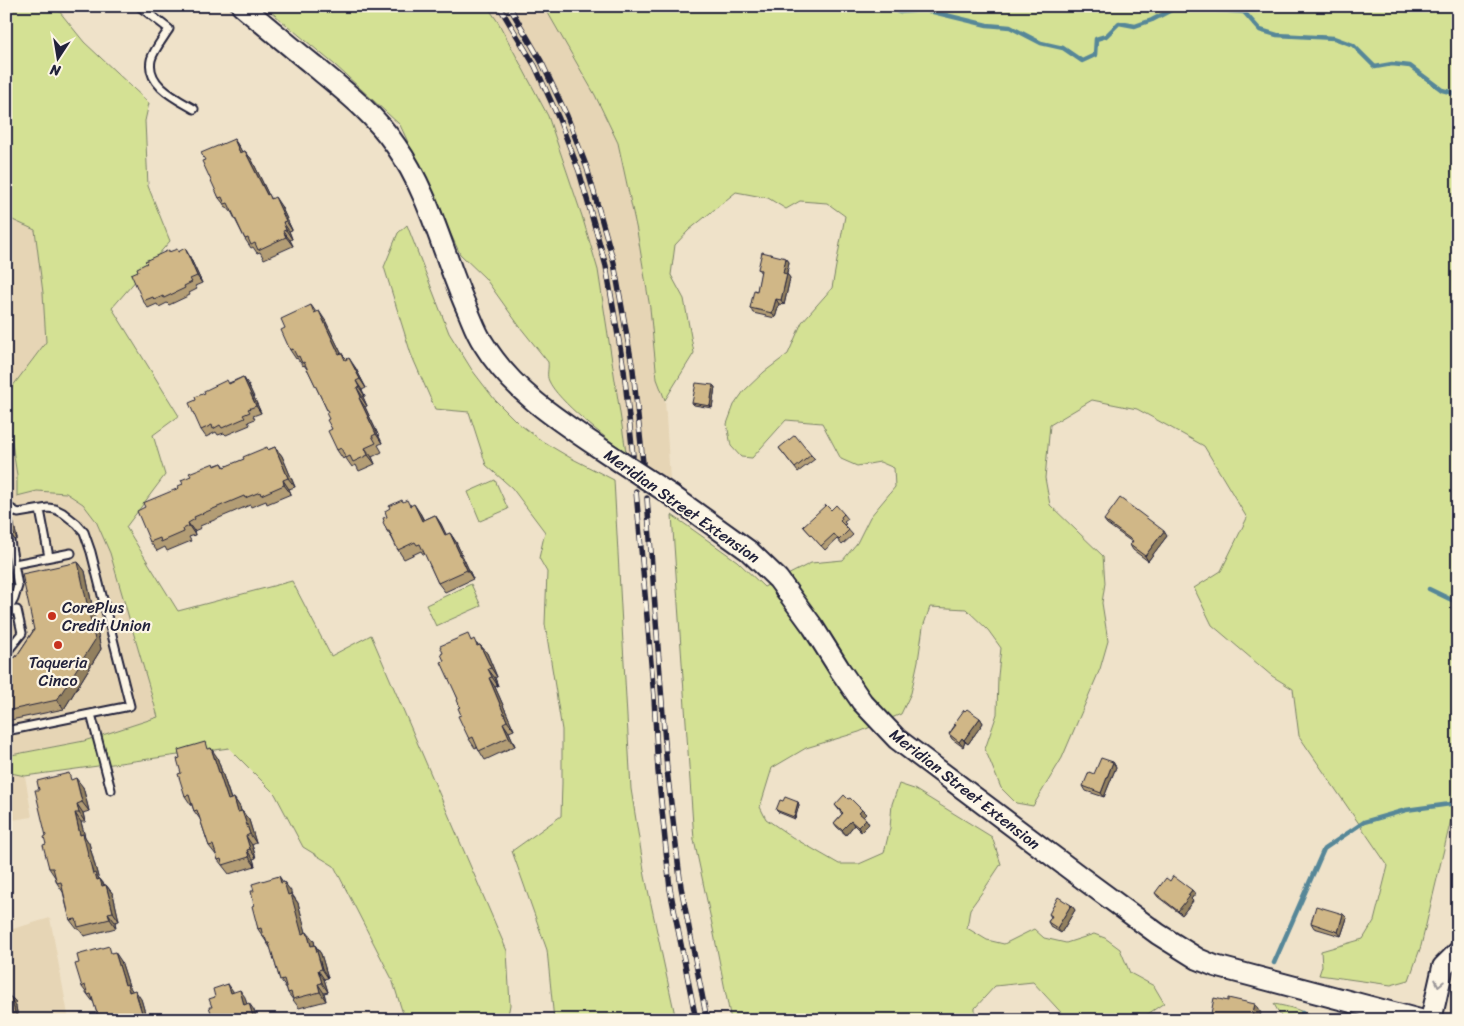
<svg xmlns="http://www.w3.org/2000/svg" width="1464" height="1026" font-family="Sriracha,sans-serif">
  <rect width="100%" height="100%" fill="#efe2c9"/>
  <filter id="ink" filterUnits="userSpaceOnUse"><feTurbulence type="fractalNoise" baseFrequency=".02" numOctaves="2"/><feDisplacementMap in="SourceGraphic" scale="10" xChannelSelector="R" yChannelSelector="G"/><feConvolveMatrix kernelMatrix="1 2 1 2 8 2 1 2 1" color-interpolation-filters="sRGB"/></filter>
  <g filter="url(#ink)">
    <path fill="#e6d5b5" d="M487,6h57l51,89 23,48 19,88 13,77 7,71 8,21 5,80 -44,-28 -28,-182 -16,-54 -34,-100 -50,-94z
      M6,217l29,13 8,63 3,49 -40,53z
      M6,406l11,69v21l20,-5 29,2 17,11 13,17 14,32 48,164 -74,24 -78,15z
      M6,772l19,4 7,41 -26,4z
      M50,918l19,102h-63v-89z"/>
    <path fill="#d4e194" stroke="#7b8268" d="M6,6h49l29,36 65,61 -4,18 3,65 22,55 -58,67 67,108 -26,19 12,40 -39,52 52,84 114,-30 39,75 40,-21 136,316 3,54 -3,15h-102l-13,-41 -58,-113 -31,-19 -28,-53 -46,-46 -204,28 -19,-4v-16l78,-15 74,-24 -48,-164 -14,-32 -13,-17 -17,-11 -29,-2 -20,5v-21l-11,-69v-11l40,-53 -3,-49 -8,-63 -29,-13z
      M264,6h223l11,16 50,94 34,100 16,54 28,182c-19,-12 -69,-52 -77,-71 -3,-6 0,-12 -1,-19l-28,-35 -35,-49 -25,-24 -60,-129 -65,-60z
      M544,6h914v784l-37,156 -12,34 -18,5 -72,-10 3,-9 -1,-15 42,-12 11,-18 14,-55 -89,-130 -6,-47 -21,-13 -60,-51 -18,-37 27,-17 26,-53 -43,-72 -67,-37 -45,-9 -42,25 -5,53 5,27 53,51 2,27 -3,20 6,38 -8,28 -38,89 -29,48 -17,-3 -15,-15 -16,-39 12,-35 1,-38 3,-28 -13,-18 -22,-21 -36,-2 -7,20 -5,34 -7,32 -10,21 -42,18 -53,16 -34,20 -12,39 6,12 26,18 47,27h20l25,-11 6,-25 2,-24 7,-20 15,5 78,48 9,27 -18,27 -13,18 -3,19 20,12 17,4 30,-15 10,9 22,5 28,-9 11,4 15,11 10,24 24,13 10,17 -25,17h-71l-35,-38 -38,4 -20,22v12h-244l-18,-91 -19,-89 -22,-325 65,46 27,26 47,-24 32,-3 14,-17 13,-26 25,-30 -1,-19 -14,-6 -23,4 -16,-7 -19,-36 -36,-3 -34,38 -11,-1 -10,-11 -4,-22 7,-19 10,-14 20,-19 24,-18 14,-32 30,-34 13,-72 -18,-13 -27,-2 -14,8 -18,-11 -32,-6 -47,38 -14,15 -4,30 13,24 10,54 -29,47 -8,-21 -7,-71 -13,-77 -19,-88 -23,-48z
      M407,225l42,108 23,37 23,30 23,23 24,18 27,16 45,23 17,309 14,87 31,144h-122l-7,-70 -35,-99 49,-35 1,-33v-53l-17,-106 2,-52 -8,-14 6,-26 -33,-44 -26,-23 -17,-53 -34,-3 -24,-55 -27,-87 14,-34z
      M495,480l13,29 -28,12 -12,-29z
      M471,584l10,22 -45,20 -10,-21z
      M1274,1004c16,3 30,6 42,16h-33z"/>
    <g fill="none" stroke-linecap="round" stroke-linejoin="round">
      <path stroke="#578798" stroke-width="4.5" d="M882,6l17,6 26,-2 62,15 23,2 31,16 22,5 19,13 13,-6 1,-16 10,-3 13,-13 16,3 17,-6 27,-14
        M1205,6l12,4 27,2 16,18 17,5 57,3 19,7 22,22 17,-3 18,2 32,24 16,4
        M1429,589l29,14
        M1274,963l50,-114 40,-27 42,-12 52,-7
        M1302,1013l3,7"/>
      <defs>
        <path id="lane" d="M139,6l30,23c-5,8 -16,22 -18,31 -5,25 26,39 43,49
          M6,506l12,7 30,-5 7,1 8,4 14,11 7,8 7,20 39,154 -124,25
          M40,510l9,47
          M15,564l56,-11
          M6,612l11,-2 5,23 -16,20
          M7,612l7,-13 4,-13 -8,-45
          M91,714l20,76"/>
        <path id="secondary" d="M242,6c25,21 50,42 76,63 28,23 57,46 78,77 34,48 47,109 71,163 5,11 9,24 16,34 32,53 86,84 136,118
          M671,495l78,56 29,28 35,48 27,43 22,32 35,37 189,142 72,53 40,25 17,7 205,54
          M1431,1020l12,-53 15,-15"/>
      </defs>
      <use href="#lane" stroke="#22223b" stroke-width="11"/>
      <use href="#secondary" stroke="#22223b" stroke-width="24"/>
      <use href="#lane" stroke="#fcf5e5" stroke-width="7"/>
      <use href="#secondary" stroke="#fcf5e5" stroke-width="20"/>
      <defs>
        <path id="rail" d="M499,6l36,60 24,53 20,52 27,95 18,104 9,86
          M509,6l32,55 26,55 20,52 27,95 19,107 10,93
          M636,491l18,206 4,74 12,118 26,131
          M647,498l20,272 14,117 26,133"/>
      </defs>
      <use href="#rail" stroke="#22223b" stroke-width="5.5"/>
      <use href="#rail" stroke="#fcf5e5" stroke-width="4" stroke-dasharray="11" stroke-linecap="butt"/>
      <defs>
        <path id="secondary-bridge" d="M619,461l52,34"/>
      </defs>
      <use href="#secondary-bridge" stroke="#22223b" stroke-width="24" stroke-linecap="butt"/>
      <use href="#secondary-bridge" stroke="#fcf5e5" stroke-width="20"/>
    </g>
    <path fill="#b39d74" stroke="#22223b" d="M234,139l8,13 3,-1 7,9 16,34 4,5 9,7 11,24 -3,1 3,8 -2,1 3,6 -29,13 -4,-7 -3,1 -4,-6 -2,1 -6,-9 -13,-26 -5,-6h-1l-7,-9 -14,-38z
      M178,251l11,4 13,28 -7,3 2,3 -8,4 1,2 -21,10 -2,-2 -8,4 -2,-3 -9,4 -5,-7 -5,-30 9,-8 23,-11z
      M786,258l3,4 -2,12 3,4 -6,27 -5,-1 -4,14 -22,-5 -3,-5 7,-17 4,-18 -3,-4z
      M311,305l5,7 9,8 16,33 14,14 11,21 -4,2 3,6 -2,1 4,9 -2,1 17,36 -4,2 4,7 -10,5 3,7 -16,7 -3,-6 -4,2 -7,-10 -2,2 -6,-9 -9,-38 -19,-40 -5,-7 -1,1 -6,-8 -1,1 -6,-9 -5,-22z
      M243,377l5,7 13,29 -8,3 2,3 -7,3 2,3 -24,10 -2,-2 -6,2 -2,-3 -10,5 -5,-7 28,-47z
      M715,387l-3,21 -18,-3 -2,-2z
      M275,447l7,9 13,31 -6,2 2,5 -24,10 -1,-3 -15,6 -1,-2 -50,21 1,2 -7,3 1,4 -6,2 2,4 -24,10 -2,-4 -8,4 -7,-9 -5,-35 34,-19 4,-4 33,-19 6,-2 3,4z
      M779,448l32,7 4,4 -17,13z
      M404,502l7,3 9,8 4,7 11,-5 6,9 5,11 4,-2 6,9 17,37 -28,13 -7,-9 -13,-29h-2l-2,-3 -17,8 -6,-9 -6,-12 -5,-7 -3,-10z
      M831,510l13,4 4,5 -4,3 2,2 -2,1 9,10 -11,10 -5,-6 -12,11 -22,-24z
      M6,511l7,9 4,19 -2,1 -3,-4h-3l-3,2z
      M1104,520l63,16 -19,25 -15,-11 -3,-5 2,-3 -25,-18z
      M6,557l6,27 -6,2z
      M78,562l7,9 16,78 -37,60 -58,12v-61l10,-3z
      M472,640l6,5h2l7,8 10,24 -2,1 3,8 -3,1 19,43 -5,2 6,14 -30,14 -8,-13 -2,1 -6,-9 -8,-24 -3,-16 -14,-38z
      M980,718l3,5 -15,21 -3,-2 -2,5 -11,-8 -3,-5 6,-9 -1,-1z
      M209,749l8,8 14,42 3,-1 6,9 1,4h1l7,9 7,23 -4,2 4,13 -3,1 2,7 -26,8 -11,-14 -2,-5 -7,-9 -9,-27 -6,-8 -2,-6h-1l-6,-9 -4,-23z
      M1113,762l3,5 -12,30 -18,-6 -3,-5z
      M73,779l10,8 6,24 -6,2 2,9h-4l4,15 4,6 9,34 7,8h1l7,9 6,27 -4,1 1,6 -32,8 -5,-7h-2l-7,-9 -7,-28 -6,-9 -2,-6 -6,-9 -3,-24z
      M848,799l14,11 4,4 -3,3 6,7 -8,8 -7,-7 -8,10 -9,-8 -3,-4 8,-9 -7,-9z
      M783,801l15,1 1,3 -4,14 -17,-7 -2,-2z
      M1170,881l22,9 3,4 -4,5 2,2 -11,14 -24,-18 -3,-4z
      M284,882l14,21 8,30 8,8 1,4 6,9 7,24 -4,1 4,13 -4,1 2,8 -27,7 -11,-15 -1,-4 -7,-9 -9,-31 -13,-20 -4,-24v-14z
      M1071,905l4,5 -14,23 -10,-6 -3,-5 3,-5 -2,-3z
      M1343,914l4,4 -6,18 -27,-8 -3,-5z
      M113,953l8,8 8,25 3,5 9,8 6,21h-48l-5,-17 -12,-16z
      M6,984l3,13 6,4 3,17 -12,2z"/>
    <path fill="#92805e" stroke="#22223b" d="M234,139l6,9 7,14 -7,-9z
      M245,151l7,9 21,44 -6,-9z
      M275,197l6,9 11,24 -6,-9z
      M283,222l6,9 3,8 -6,-9z
      M283,231l7,9 3,6 -7,-9z
      M185,248l4,7 13,28 -5,-7z
      M786,258l3,4 -3,15 -3,-4z
      M787,274l3,4 -6,27 -3,-5z
      M776,299l3,5 -4,14 -3,-5z
      M319,311l6,9 21,43 -7,-9z
      M349,358l6,9 11,21 -6,-9z
      M243,377l5,7 13,29 -5,-7z
      M356,381l6,9 3,6 -6,-9z
      M713,385l2,2 -3,21 -2,-2z
      M357,388l6,9 4,9 -6,-9z
      M359,398l6,9 17,36 -6,-9z
      M275,447l7,9 13,31 -7,-9z
      M365,448l7,9 3,7 -7,-9z
      M283,480l6,9 2,5 -7,-9z
      M414,504l6,9 8,17 -6,-9z
      M6,511l7,9 4,19 -6,-9z
      M435,515l6,9 10,20 -6,-9z
      M188,523l6,8 1,4 -6,-9z
      M1164,531l3,5 -19,25 -3,-5z
      M450,533l6,9 17,37 -6,-9z
      M6,557l6,27 -6,-8z
      M78,562l7,9 16,78 -37,60 -7,-9z
      M480,645l7,8 10,24 -6,-9z
      M488,669l7,9 3,8 -6,-9z
      M489,678l6,9 19,43 -7,-9z
      M980,718l3,5 -15,21 -4,-4z
      M503,723l6,9 6,14 -6,-9z
      M962,738l3,4 -2,5 -4,-5z
      M211,748l6,9 17,52 -6,-9z
      M1113,762l3,5 -12,30 -3,-4z
      M76,778l7,9 6,24 -7,-9z
      M234,798l6,9 4,14 -6,-9z
      M798,802l1,3 -4,14 -1,-2z
      M77,804l6,9 2,9 -6,-9z
      M862,810l4,4 -4,4 -3,-5z
      M242,811l7,9 7,23 -6,-9z
      M75,813l6,9 4,15 4,6 9,34 3,5 -1,-3 6,9 -3,-1 -10,-13 -13,-39z
      M866,819l3,5 -8,8 -3,-5z
      M851,821l3,4 -8,10 -4,-5z
      M246,836l6,9 4,13 -6,-9z
      M247,850l6,9 2,7 -6,-9z
      M279,876l6,9 -1,-3 7,9v3l7,9 11,40 -7,-9 -14,-39 -7,-12z
      M106,885l7,9 6,27 -6,-9z
      M1192,890l3,4 -4,5 2,2 -11,14 -4,-4 10,-16z
      M1071,905l4,5 -14,23 -4,-5z
      M108,913l7,9 1,6 -6,-9z
      M1343,914l4,4 -6,18 -3,-4z
      M307,932l7,9 3,14 -6,-9z
      M315,945l6,9 7,24 -6,-9z
      M115,952l6,9 8,25 5,7 2,8 -11,-16z
      M318,970l6,9 4,13 -6,-9z
      M6,984l5,18 -4,-4 -1,-5z
      M228,984l5,7 2,9 -4,-7z
      M318,984l6,9 2,8 -6,-9z
      M135,990l6,9 6,21h-1l-4,-7z
      M240,990l5,7 4,15 -5,-7z
      M11,997l4,4 3,17 -3,-5z
      M249,1003l5,7 3,10h-3z
      M1255,1004l6,9 -2,7h-8z"/>
    <path fill="#d0b787" stroke="#22223b" d="M234,139l6,14 5,-2 22,44 2,-1 2,5 4,-2 11,24 -3,1 3,8 -3,1 3,6 -28,13 -3,-7 -4,2 -3,-7 -3,1 -17,-36 -3,1 -3,-7 -3,1 -17,-37 3,-1 -4,-7z
      M185,248l12,28 -7,3 2,3 -8,4 1,2 -21,10 -1,-2 -9,4 -1,-3 -10,4 -12,-27 7,-3 -1,-3 10,-5 -2,-2 24,-11v2l8,-3 1,3z
      M762,252l24,6 -3,15 4,1 -6,26 -5,-1 -4,14 -22,-5 4,-18 3,1 4,-21 -3,-1z
      M311,305l3,8 5,-2 20,43 3,-1 3,7 4,-2 11,21 -4,2 3,6 -2,1 4,9 -2,1 17,36 -4,2 4,7 -11,5 3,7 -15,7 -3,-6 -4,2 -5,-10 -4,2 -9,-19 4,-2 -5,-9 2,-1 -3,-6 2,-1 -24,-50 -2,1 -3,-7 -2,1 -4,-8 -3,1 -9,-20 4,-2 -4,-9z
      M243,377l13,29 -8,3 2,3 -7,3 2,3 -23,10 -2,-3 -7,4 -1,-4 -11,5 -12,-27 7,-3 -1,-3 10,-4 -1,-2 23,-11 2,4z
      M696,383l17,2 -3,21 -18,-3z
      M795,435l16,20 -16,13 -16,-20z
      M267,447l1,3 7,-3 13,31 -5,2 1,5 -23,10 -1,-3 -15,6 -1,-2 -50,21 1,2 -7,4 1,3 -6,3 1,3 -23,10 -1,-4 -10,4 -13,-31 8,-4 -2,-4 36,-15 -1,-2 5,-2 -2,-4 10,-4 -2,-3 25,-10 1,3 7,-3 2,4 20,-8 -1,-2z
      M1120,498l44,33 -19,25 -15,-11 3,-4 -29,-21z
      M402,500l1,2 4,-2 3,6 4,-2 8,17 13,-6 10,20 5,-2 17,37 -29,13 -18,-39 -3,1 -2,-3 -17,8 -9,-19h-2l-4,-9 1,-1 -1,-3 4,-1 -2,-6 5,-3 -1,-2z
      M826,505l5,5 5,-5 8,9 -3,3 1,2 -2,2 9,9 -10,10 -5,-6 -13,12 -18,-20z
      M6,511l5,19 -2,1 -3,-3z
      M78,562l17,78 -38,60 -51,11v-51l10,-3 18,-27 -12,-56z
      M468,634l3,7 3,-2 3,7 3,-1 11,23 -3,1 4,8 -3,1 18,43 -4,2 6,14 -30,14 -6,-14 -4,2 -11,-23 3,-1 -3,-7 2,-1 -3,-7 1,-1 -17,-37 3,-1 -3,-7 2,-1 -3,-7z
      M967,709l13,9 -16,22 -2,-2 -3,4 -10,-8 7,-9 -2,-1 10,-14 1,1z
      M205,742l2,7 4,-1 17,52 6,-2 4,14 4,-1 8,23 -4,2 4,13 -3,1 2,7 -26,8 -2,-6 -3,1 -5,-15 -4,1 -12,-36 -3,1 -5,-16 -4,1 -7,-22 3,-1 -4,-14 3,-1 -2,-8z
      M1101,758l12,4 -12,31 -18,-7 6,-14 5,2z
      M69,773l2,7 5,-2 6,24 -5,2 2,9h-4l5,22 3,-1 10,40 2,-1 2,7 3,-1 2,7 4,-1 7,27 -5,1 2,6 -32,8 -2,-8 -6,1 -9,-38 -4,1 -4,-15h-4l-6,-23 3,-1 -2,-7 2,-1 -11,-46h4l-2,-9z
      M844,795l4,4 2,-1 12,12 -3,3 7,6 -8,8 -7,-6 -9,9 -8,-7 9,-10 -8,-8z
      M785,797l13,5 -4,15 -18,-7 4,-10 3,1z
      M279,876l2,7 3,-1 4,13 3,-1 11,40 5,-2 4,14 4,-1 7,24 -4,1 4,13 -4,1 2,8 -27,7 -2,-7 -3,1 -4,-14 -4,1 -11,-37h-2l-2,-6h-2l-2,-9 -3,1 -6,-23 2,-1 -3,-14h3l-2,-7z
      M1173,876l19,14 -4,5 2,1 -12,15 -23,-18 11,-15 4,3z
      M1058,897l13,8 -14,23 -9,-6 4,-6 -3,-2z
      M1316,906l27,8 -5,18 -27,-9z
      M109,946l2,7 4,-1 10,33 2,-1 2,8 6,-2 7,23 -6,2 1,5h-38l-8,-26 -3,1 -3,-10 -3,2 -7,-23 4,-1 -2,-8z
      M228,984l3,9 9,-3 4,15 5,-2 5,17h-45l-1,-4 4,-1 -3,-8h3l-3,-8 6,-2 -2,-8z
      M6,993l1,5 4,-1 4,16 -9,2z
      M1214,998l14,3v-3l27,6 -4,16 -41,-1z
      M337,1017l1,3h-11z"/>
    <defs><path id="oneway-chevron" d="M-2-3.5L2.5 0L-2 3.5" fill="none" stroke-width="1.6" stroke-linecap="round" stroke-linejoin="round" transform="scale(1.25)"/></defs>
    <use stroke="#9a9698" href="#oneway-chevron" transform="translate(1439 983) rotate(102)"/>
  </g>
  <g fill="#c8321e" stroke="#fcf5e5" stroke-width="2">
    <circle cx="52" cy="616" r="5"/>
    <circle cx="58" cy="645" r="5"/>
  </g>
  <g text-anchor="middle" dominant-baseline="central" stroke-width="4.5" stroke-linejoin="round" paint-order="stroke">
    <g font-size="16" fill="#22223b" stroke="#fcf5e5">
      <text transform="translate(682 506) rotate(35)">Meridian Street Extension</text>
      <text transform="translate(965 789) rotate(38)">Meridian Street Extension</text>
    </g>
    <g font-size="16" fill="#22223b" stroke="#fcf5e5" text-anchor="start">
      <text x="62" y="607">CorePlus<tspan x="62" dy="18">Credit Union</tspan></text>
      <text x="58" y="662" text-anchor="middle">Taqueria<tspan x="58" dy="18">Cinco</tspan></text>
    </g>
  </g>
  <rect width="1464" height="1026" fill="none" stroke="#fcf5e5" stroke-width="25"/>
  <rect x="12" y="12" width="1439" height="1001" fill="none" stroke="#22223b" stroke-width="2" filter="url(#ink)"/>
  <g transform="translate(58 58) rotate(192)" stroke="#fcf5e5" stroke-width="4" paint-order="stroke">
  <path d="M0-4L9 19L0 12L-9 19Z" fill="#22223b"/>
  <text y="-8" font-size="14" font-weight="bold" text-anchor="middle" fill="#22223b">N</text>
  </g>
</svg>
